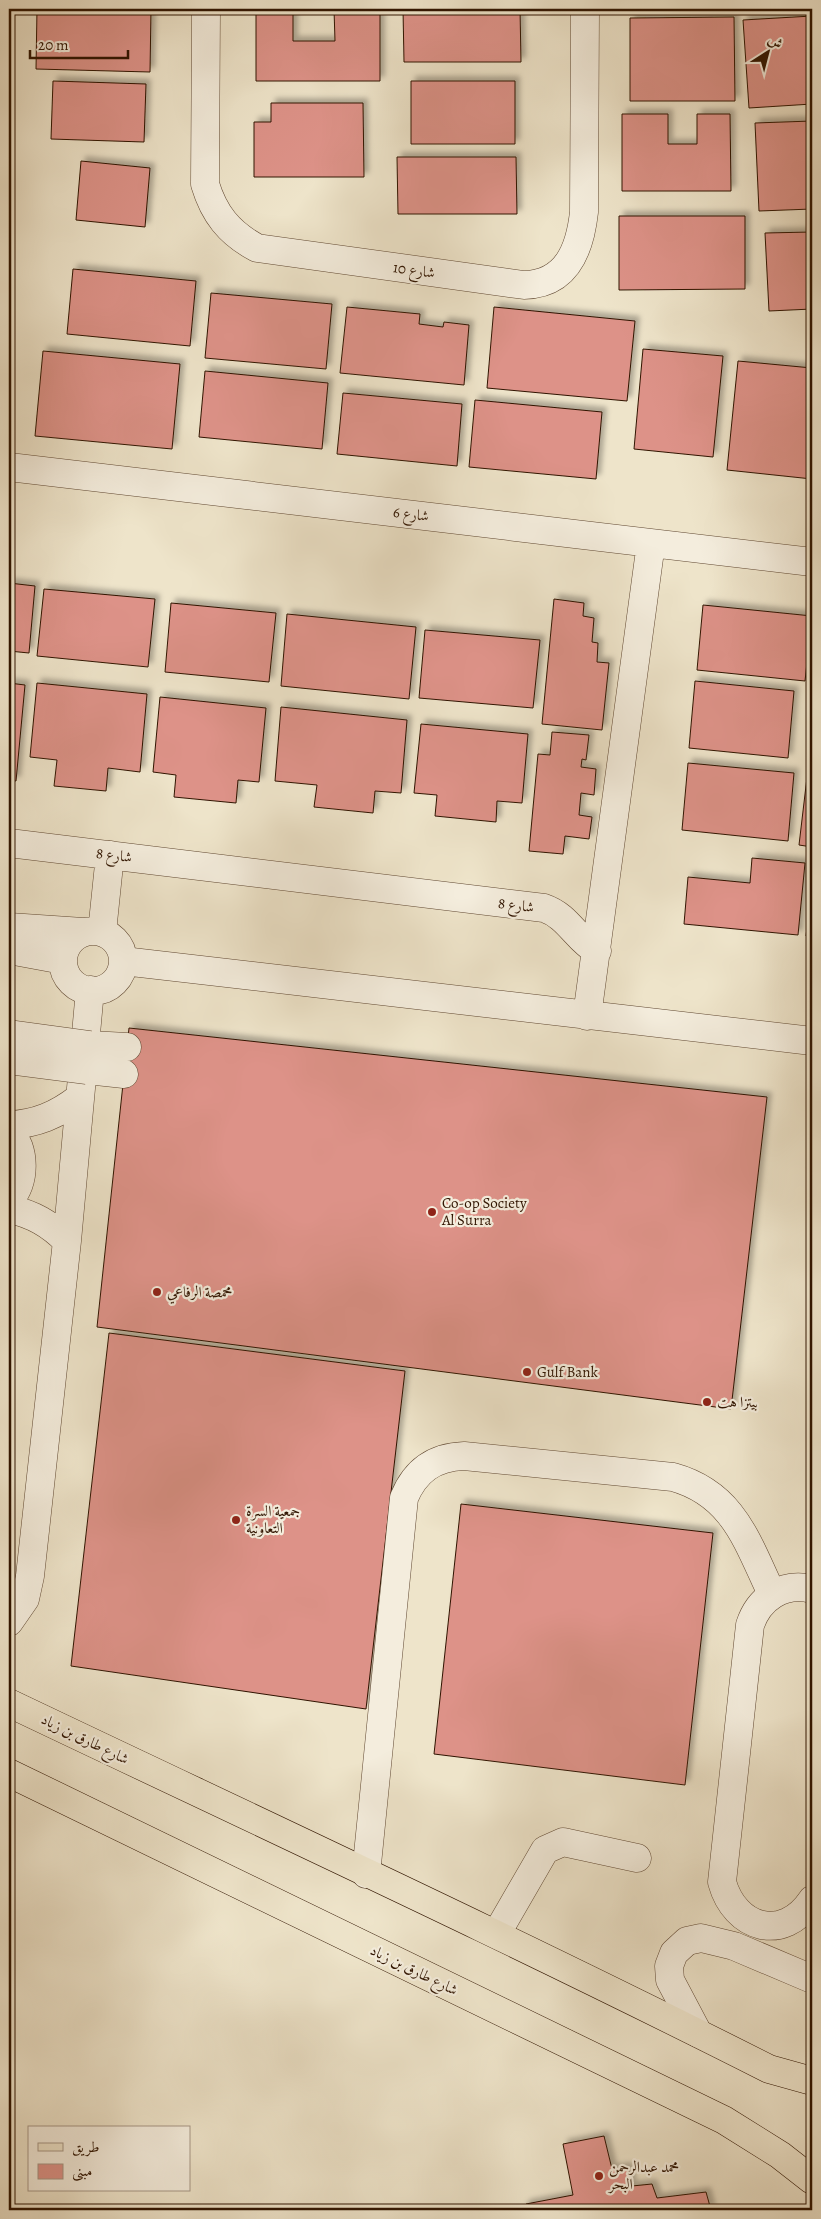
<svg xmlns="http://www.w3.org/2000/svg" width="821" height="2219" font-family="Alegreya,Amiri,serif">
  <defs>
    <filter id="shadow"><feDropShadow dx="4.5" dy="-4.5" stdDeviation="2.5" flood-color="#0004"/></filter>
  </defs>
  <rect width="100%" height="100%" fill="#eee4ca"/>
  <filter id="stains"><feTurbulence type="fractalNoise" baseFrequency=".004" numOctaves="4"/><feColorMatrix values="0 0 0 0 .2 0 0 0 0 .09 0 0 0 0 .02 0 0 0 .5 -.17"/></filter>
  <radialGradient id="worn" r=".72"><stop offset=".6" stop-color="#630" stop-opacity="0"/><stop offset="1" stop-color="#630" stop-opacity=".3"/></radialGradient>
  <path fill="#dd9288" stroke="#301400" filter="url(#shadow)" d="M37,9h114l-1,63 -114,-3z
    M256,9h37v32h42l-1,-32h46v72h-124z
    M403,9h117l1,53h-117z
    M812,16v88l-63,4 -6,-88z
    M734,17l1,84h-105v-83z
    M53,81l93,3 -2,58 -93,-3z
    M411,81h104v63h-104z
    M271,103h92l1,74h-110v-55h17z
    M622,114h46v30h29v-30h33l1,77h-109z
    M812,121v88l-53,2 -4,-88z
    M397,157h119l1,57h-119z
    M81,161l69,7 -5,59 -69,-7z
    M619,216h126v73l-126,1z
    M812,232v77l-43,2 -4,-78z
    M73,269l123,12 -6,65 -123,-12z
    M211,293l121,11 -6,65 -121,-11z
    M347,307l73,7 -1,10 24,3 1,-5 25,3 -5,60 -124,-12z
    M494,307l141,14 -8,80 -140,-13z
    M643,349l80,7 -10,101 -79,-8z
    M43,351l137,13 -8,85 -137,-13z
    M738,361l74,7v111l-85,-9z
    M205,371l123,12 -6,66 -123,-12z
    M343,393l119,11 -5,62 -120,-12z
    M475,400l127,12 -6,67 -127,-12z
    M9,583l26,3 -6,67 -20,-2z
    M44,589l111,10 -7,68 -111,-11z
    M554,599l30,4 -1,13 11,2 -2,24 6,1 -1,19 12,1 -7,67 -60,-6z
    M171,603l105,10 -7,69 -104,-10z
    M703,605l109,11 -7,65 -108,-11z
    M287,614l129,13 -7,72 -128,-13z
    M425,630l115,10 -7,68 -114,-10z
    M695,681l99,10 -6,67 -99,-10z
    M9,683l16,2 -9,96 -7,-1z
    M37,683l110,11 -7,78 -32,-4 -2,23 -52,-5 3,-26 -27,-3z
    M160,697l106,11 -7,74 -21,-2 -2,23 -62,-6 2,-22 -23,-3z
    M812,705v35l-4,-1z
    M281,707l126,13 -6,73 -26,-2 -2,22 -59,-6 3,-22 -42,-4z
    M421,724l107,10 -6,69 -25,-2 -1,21 -61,-6 2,-21 -23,-2z
    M552,732l37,3 -3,25 -4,-1 -1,8 15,2 -2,26 -13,-2 -2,22 13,2 -3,22 -24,-3 -2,18 -34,-3 9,-97 12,1z
    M810,752h2v95l-13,-2z
    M688,763l106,10 -6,68 -106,-11z
    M752,858l53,5 -7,72 -114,-11 4,-47 62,6z
    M812,883v53h-6z
    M129,1028l638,69 -36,312 -634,-82z
    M109,1333l296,38 -39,338 -295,-43z
    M461,1504l252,29 -28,252 -251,-31z
    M604,2136l8,33 16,-2 4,19 20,-2 5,14 49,-6 5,18h-189l4,-6 47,-9 -10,-51z"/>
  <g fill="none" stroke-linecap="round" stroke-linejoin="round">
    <defs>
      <path id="minor" d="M206,9l-1,175c9,30 24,49 52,64l267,37c43,-1 56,-36 60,-73l1,-203
        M9,467l803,95
        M9,843l535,65c24,8 32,31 53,43
        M9,927l74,5
        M63 961a30 30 0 1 1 60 0a30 30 0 1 1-60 0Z
        M102,932l8,-77
        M9,950l54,10
        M123,961l689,80
        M587,1016l64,-473
        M90,1045l37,2
        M87,1070l37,4
        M9,1125c27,-1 48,-10 70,-27
        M9,1131c17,19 17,50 0,70
        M9,1209c24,5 41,15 58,32
        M812,1589c-29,-7 -53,9 -62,36l-28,257c13,47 61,61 90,18
        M9,1622l16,-23 5,-23 37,-335 23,-251
        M366,1874l38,-376c11,-27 30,-41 60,-42l209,21c61,17 74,65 99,117
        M497,1933l48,-83 18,-8 74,16
        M698,2033l-28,-53 -1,-14 5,-13 13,-12 14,-3 33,8 78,33"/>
      <path id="major" d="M9,1703c254,121 509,239 760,366l43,12
        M9,1773l715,347 56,35 32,25"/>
    </defs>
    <use href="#minor" stroke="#604832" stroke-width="29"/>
    <use href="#major" stroke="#301400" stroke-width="29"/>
    <use href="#minor" stroke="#f4eddd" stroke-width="28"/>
    <use href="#major" stroke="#eee4ca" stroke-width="28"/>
    <defs>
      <path id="minor-bridge" d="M9,1034l81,11
        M9,1060l78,10"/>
    </defs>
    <use href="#minor-bridge" stroke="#604832" stroke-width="29" stroke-linecap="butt"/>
    <use href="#minor-bridge" stroke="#f4eddd" stroke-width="28"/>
  </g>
  <g fill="#8f2418" stroke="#f4eddd" stroke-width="2">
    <circle cx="432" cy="1212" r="5"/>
    <circle cx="157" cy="1292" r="5"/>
    <circle cx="527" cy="1372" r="5"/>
    <circle cx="707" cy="1402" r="5"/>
    <circle cx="236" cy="1520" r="5"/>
    <circle cx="599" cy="2176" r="5"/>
  </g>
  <g text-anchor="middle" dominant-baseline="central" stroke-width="4.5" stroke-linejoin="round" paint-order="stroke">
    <g font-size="15" fill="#301400" stroke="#f4eddd">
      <text transform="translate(414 270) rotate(8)">شارع 10</text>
      <text transform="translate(411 514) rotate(7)">شارع 6</text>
      <text transform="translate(114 855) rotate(7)">شارع 8</text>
      <text transform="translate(516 905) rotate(7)">شارع 8</text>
      <text transform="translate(85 1739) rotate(26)">شارع طارق بن زياد</text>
      <text transform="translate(414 1970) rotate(26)">شارع طارق بن زياد</text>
    </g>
    <g font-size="15" fill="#301400" stroke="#f4eddd" text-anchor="start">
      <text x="442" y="1203">Co-op Society<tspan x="442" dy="17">Al Surra</tspan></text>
      <text x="167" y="1292">محمصة الرفاعي</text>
      <text x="537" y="1372">Gulf Bank</text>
      <text x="717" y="1402">بيتزا هت</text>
      <text x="246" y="1511">جمعية السرة<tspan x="246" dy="17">التعاونية</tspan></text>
      <text x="609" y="2167">محمد عبدالرحمن<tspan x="609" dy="17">البحر</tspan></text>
    </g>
  </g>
  <rect width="821" height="2219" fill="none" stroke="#eee4ca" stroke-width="30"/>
  <rect x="10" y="10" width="801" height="2199" fill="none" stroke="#301400" stroke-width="2.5"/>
  <rect x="15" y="15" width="791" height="2189" fill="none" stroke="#301400"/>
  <rect x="28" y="2126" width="162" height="65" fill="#f4eddd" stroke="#a69685"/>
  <rect x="38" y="2143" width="25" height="8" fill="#eee4ca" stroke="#a69685"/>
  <text x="72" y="2152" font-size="15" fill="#301400">طريق</text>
  <rect x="38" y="2164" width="25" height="15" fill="#dd9288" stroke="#a69685"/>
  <text x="72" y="2176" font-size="15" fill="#301400">مبنى</text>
  <g transform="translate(768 52) rotate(36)" stroke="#f4eddd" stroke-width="4" paint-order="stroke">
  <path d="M0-4L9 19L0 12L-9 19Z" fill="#301400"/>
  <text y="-8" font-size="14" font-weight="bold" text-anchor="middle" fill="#301400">ش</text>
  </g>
  <path d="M30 50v8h98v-8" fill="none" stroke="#301400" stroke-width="2.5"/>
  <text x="38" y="50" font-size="15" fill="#301400" stroke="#f4eddd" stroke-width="4" paint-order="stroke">20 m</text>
  <rect width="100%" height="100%" filter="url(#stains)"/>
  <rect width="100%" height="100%" fill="url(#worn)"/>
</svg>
